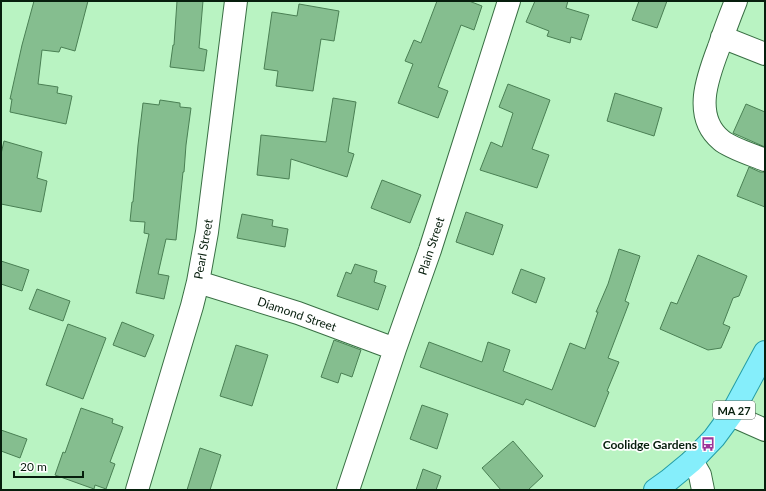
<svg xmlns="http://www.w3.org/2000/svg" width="766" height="491" font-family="Lato,sans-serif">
  <rect width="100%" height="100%" fill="#b9f3c2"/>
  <path fill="#85be8f" stroke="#4a8054" d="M34,1h54l-13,50 -14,-4 -2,5 -17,-2 -4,34 20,3 -1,6 15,3 -6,28 -56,-12 2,-13h-2l12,-54z
    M177,1h26l-4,47 8,2 -3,21 -34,-4 3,-22h1z
    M437,1h32l13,5 -8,24 -13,-5 -23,62 10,4 -10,27 -40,-15 15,-39 -8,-3 9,-21 7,3z
    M535,1h33l-2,7 23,7 -8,25 -10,-3 -1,6 -23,-7 2,-5 -23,-9z
    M639,1h28l-10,27 -25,-8z
    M299,4l40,7 -5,30 -13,-2 -8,52 -37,-5 2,-15 -14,-2 8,-57 25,4z
    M508,84l42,16 -18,49 17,6 -12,33 -57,-18 11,-28 11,5 11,-34 -14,-6z
    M615,93l47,15 -8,28 -47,-15z
    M333,98l23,4 -8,50 6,2 -7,23 -56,-18 -2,20 -32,-4 4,-40 65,7z
    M160,100l20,3v4l11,1 -5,37 -2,27h-1l-7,68 -10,-1 -8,35 11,2 -5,23 -28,-6 13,-59 -5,-1 1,-11 -15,-1 2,-19h1l5,-57 5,-42 16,2z
    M746,104l19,8v35l-32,-14z
    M4,141l38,11 -5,26 10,3 -6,31 -40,-8v-50z
    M749,167l11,5h5v35l-28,-11z
    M382,180l39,15 -11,28 -39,-15z
    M466,212l37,13 -10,30 -37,-13z
    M242,214l31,6 -1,6 16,3 -3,18 -48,-9z
    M619,249l21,7 -15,45 4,2 -21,55 11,4 -12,29 2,1 -14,35 -69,-28 -3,6 -103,-38 9,-25 53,20 6,-20 22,8 -7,21 49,19 18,-47 15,6 13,-37h-2l12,-28z
    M698,255l49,21 -8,20 -6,2 -10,26 7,3 -9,21 -13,2 -48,-21 11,-27 6,2z
    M1,261l28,9 -7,21 -21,-7z
    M355,264l22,7 -3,11 12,4 -8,24 -41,-14 9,-24 5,2z
    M521,269l24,9 -9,25 -24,-10z
    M37,289l33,12 -7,20 -34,-12z
    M122,322l32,13 -9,22 -32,-12z
    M68,324l38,14 -23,61 -37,-14z
    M334,340l27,10 -9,27 -11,-4 -3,10 -17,-6z
    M236,345l32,10 -16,51 -32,-10z
    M422,405l26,9 -11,35 -27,-10z
    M81,408l32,11 -1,4 11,4 -13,35 5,2 -9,25 -11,-4 -1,4 -39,-14 8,-23 2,1z
    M1,430l26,9 -7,19 -19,-7z
    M513,441l30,35 -15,14h-27l-19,-22z
    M200,448l21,7 -11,35h-23z
    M423,469l18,7 -5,14h-20z"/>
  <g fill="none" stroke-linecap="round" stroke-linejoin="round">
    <defs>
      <path id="minor" d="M736,1c-6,15 -12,31 -17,46 -11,29 -27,69 2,93 9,8 32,15 44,20
        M722,37l43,17
        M198,282l100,31 97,36
        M731,415l34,15
        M692,461l8,14 3,15
        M137,490l55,-184 6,-24 9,-50 29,-231
        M348,490l47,-141 35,-99 79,-249"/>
      <path id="major" d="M655,490l14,-10 23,-19 22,-23 17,-23 34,-63"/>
    </defs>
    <use href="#minor" stroke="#396f44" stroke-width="24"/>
    <use href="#major" stroke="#249da6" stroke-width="24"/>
    <use href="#minor" stroke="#fff" stroke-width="22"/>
    <use href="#major" stroke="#85eefb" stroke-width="22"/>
  </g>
  <defs>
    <symbol id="bus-bare" viewBox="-9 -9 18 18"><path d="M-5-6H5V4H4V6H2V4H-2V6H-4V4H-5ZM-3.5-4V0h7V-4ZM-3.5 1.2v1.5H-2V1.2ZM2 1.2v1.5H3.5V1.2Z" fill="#9c3699" stroke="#fff" stroke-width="2.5" paint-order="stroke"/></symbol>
  </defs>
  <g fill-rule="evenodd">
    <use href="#bus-bare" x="698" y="434" width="20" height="20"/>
  </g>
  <g text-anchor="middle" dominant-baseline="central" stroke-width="3.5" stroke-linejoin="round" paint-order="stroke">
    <rect fill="#fff" stroke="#516256" stroke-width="1" x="713" y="401" width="42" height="18" rx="3"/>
    <g font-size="11" font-weight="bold" fill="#071e0d">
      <text x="734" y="410">MA 27</text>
    </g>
    <g font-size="12" fill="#071e0d" stroke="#fff">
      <text transform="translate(431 246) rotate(-72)">Plain Street</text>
      <text transform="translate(203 249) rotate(-80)">Pearl Street</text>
      <text transform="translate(297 314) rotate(19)">Diamond Street</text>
    </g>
    <g font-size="12" font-weight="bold" fill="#071e0d" stroke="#fff" text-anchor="end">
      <text x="697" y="444">Coolidge Gardens</text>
    </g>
  </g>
  <rect width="766" height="491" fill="none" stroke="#071e0d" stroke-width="4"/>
  <path d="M14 471v6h69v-6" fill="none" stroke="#071e0d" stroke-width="2"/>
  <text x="20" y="471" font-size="12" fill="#071e0d" stroke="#ffffff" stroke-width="3" paint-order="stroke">20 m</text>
</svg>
